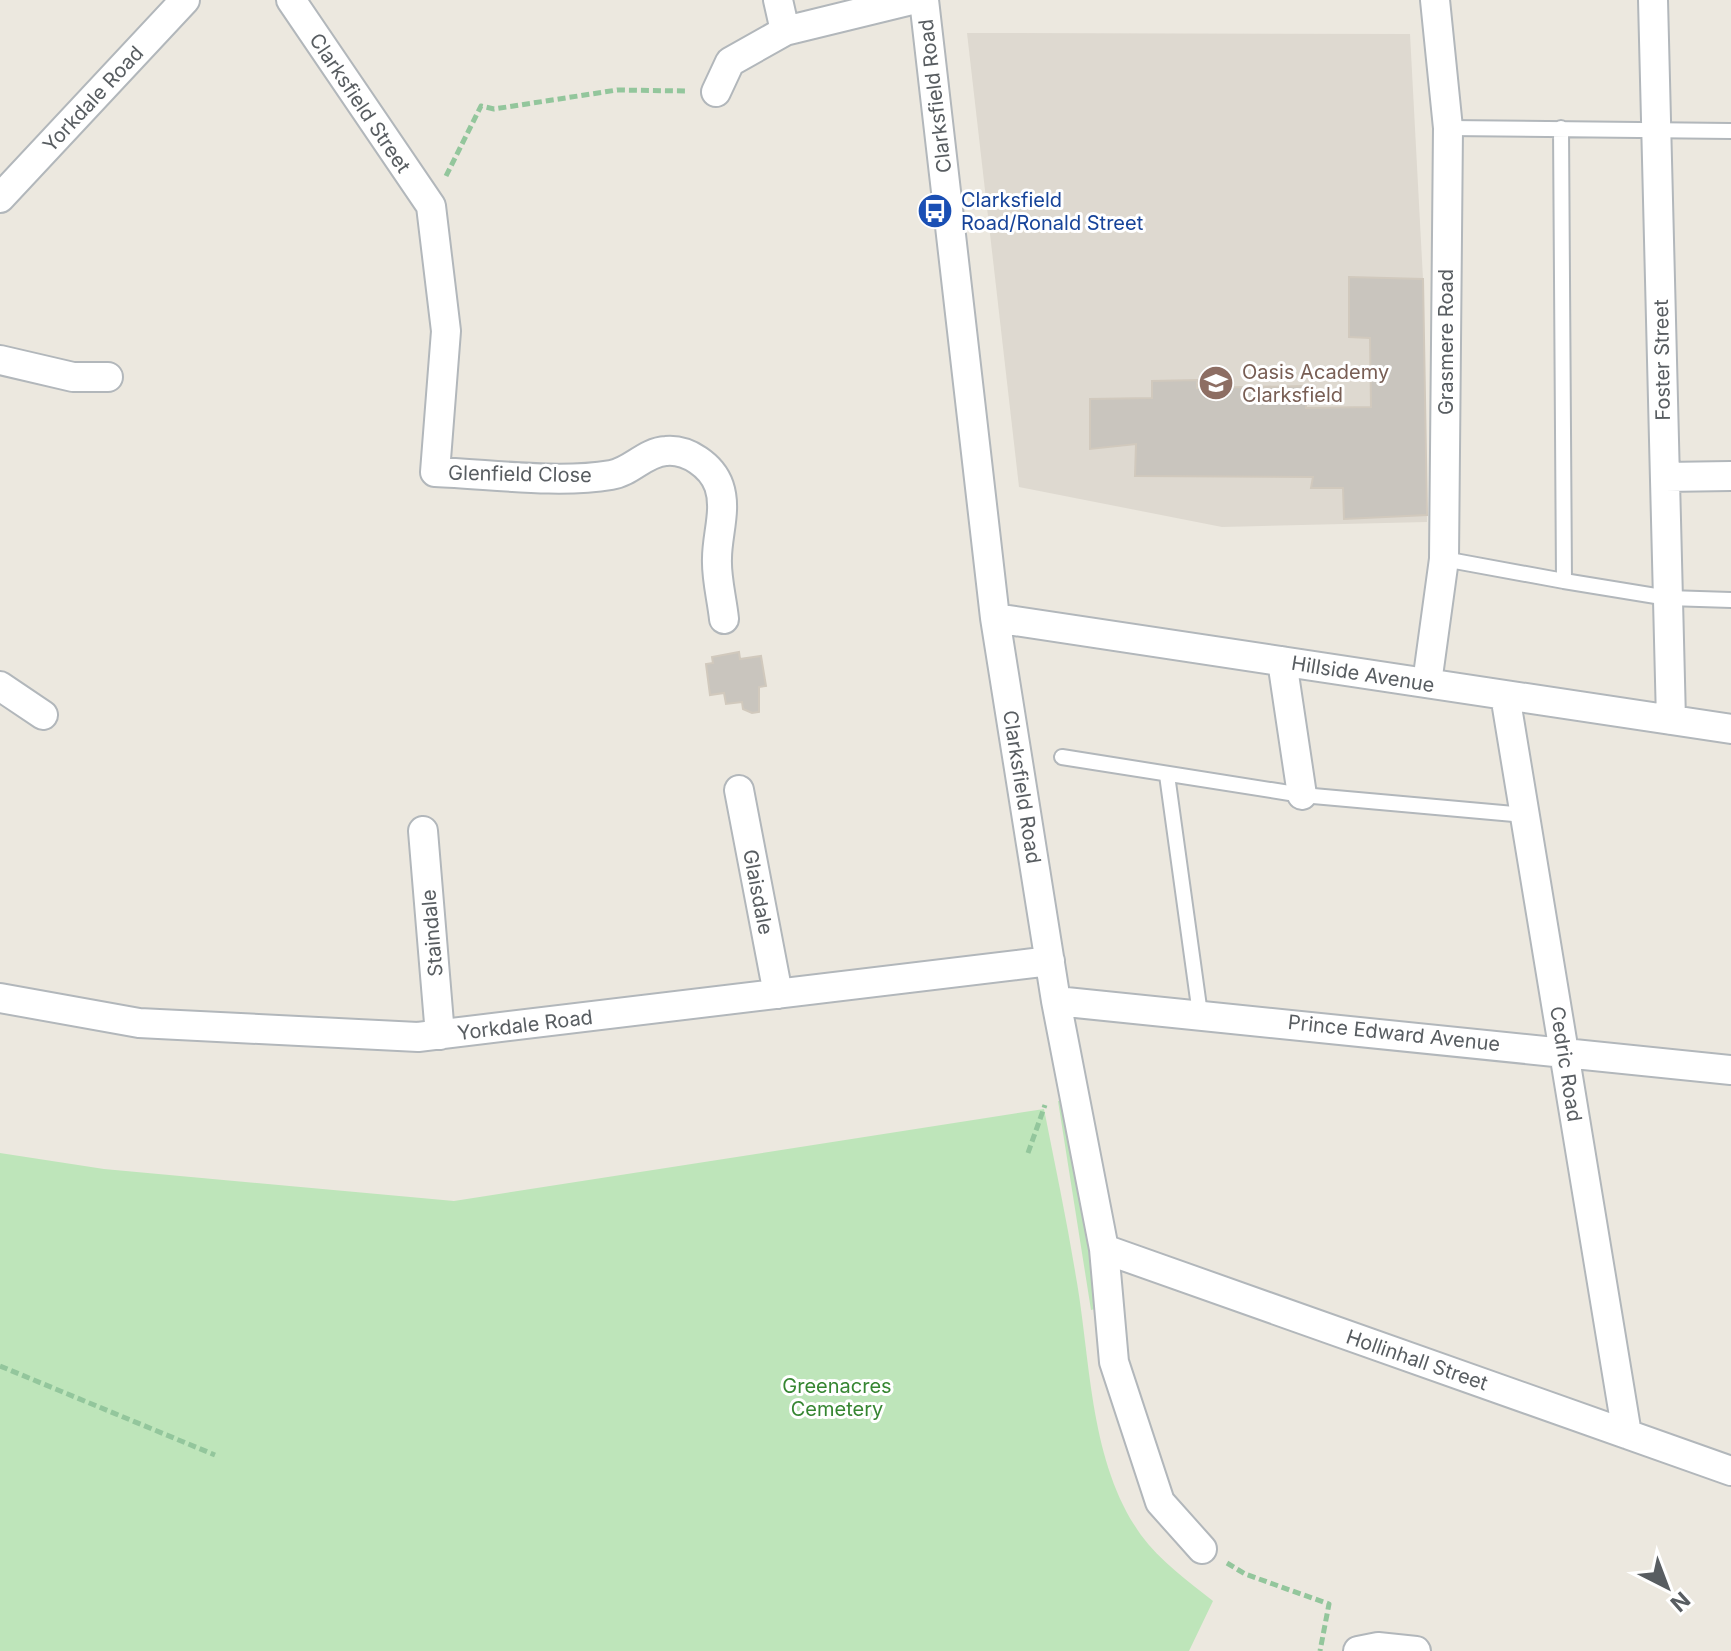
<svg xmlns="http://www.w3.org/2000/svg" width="1731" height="1651" font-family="Inter,sans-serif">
  <rect width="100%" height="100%" fill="#ece8df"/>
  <path fill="#ded9d0" d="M967,33l443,1 13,245 4,243 -205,5 -203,-40z"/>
  <path fill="#bee5ba" d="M1068,1099l31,209 -8,2 -33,-209z
    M1044,1109c11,56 23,112 32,168 15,84 13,185 65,258 19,26 47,46 72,66l-24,50h-1189v-498l104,16 350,32z"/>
  <path fill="#c9c5be" stroke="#d1c9bd" stroke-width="2" d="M1349,277l74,2 4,236 -83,4 -1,-31h-32l2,-11 -178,-1 1,-32 -46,5v-50l62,-1v-17l45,-1v8l109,-2v22l65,-1 -1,-69 -21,-1z
    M739,652l1,7 21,-3 5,30 -7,1v25l-7,1 -9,-4 -1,-7 -16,2 -2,-11 -14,2 -4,-31 7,-1 -1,-6z"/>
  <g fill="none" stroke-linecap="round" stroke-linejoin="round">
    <defs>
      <path id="service" d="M1448,128l283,3
        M1561,128l3,453 104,17 63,2
        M1444,559l120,22
        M1062,757l240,38 223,20
        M1167,775l33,239"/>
      <path id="minor" d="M291,0l140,206 15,125 -11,141c55,2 122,12 176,3 20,-3 34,-23 55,-24 22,-2 46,15 53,35 8,23 -2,49 -2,72 -1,20 5,41 7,61
        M778,0l7,31
        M924,0l71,618 61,383 48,248 10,113 46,140 42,47
        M1653,0l18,720
        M716,92l14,-30 55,-31 127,-31
        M0,198l185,-198
        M0,360l73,17h35
        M1665,477l66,-1
        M995,618l736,111
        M1282,661l20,134
        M1427,683l17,-124 4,-431 -13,-128
        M0,686l43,29
        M1505,695l122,739
        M739,790l39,204
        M423,831l17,204
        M0,998l139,25 279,14 632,-76
        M1056,1001l675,69
        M1104,1249l627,222
        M1358,1651l20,-4 38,4"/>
    </defs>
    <use href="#service" stroke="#b2b7bb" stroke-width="18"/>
    <use href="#minor" stroke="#b2b7bb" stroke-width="32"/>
    <path stroke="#93c69c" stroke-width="5" stroke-dasharray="8 4" stroke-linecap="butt" d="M446,176l35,-70 13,3 123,-19 70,1
      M1028,1153l17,-48
      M0,1366l215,89
      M1227,1563l18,11 84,30 -9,47"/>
    <use href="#service" stroke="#fff" stroke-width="14"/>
    <use href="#minor" stroke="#fff" stroke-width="28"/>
  </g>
  <defs>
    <symbol id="bus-disc" viewBox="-11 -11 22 22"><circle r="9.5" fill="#1a4fb4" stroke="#fff"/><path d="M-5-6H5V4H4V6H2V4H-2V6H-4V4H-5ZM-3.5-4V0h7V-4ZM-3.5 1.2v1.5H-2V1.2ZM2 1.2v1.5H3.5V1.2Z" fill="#fff"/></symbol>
    <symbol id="school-disc" viewBox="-11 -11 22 22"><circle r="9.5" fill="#8d6e63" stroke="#fff"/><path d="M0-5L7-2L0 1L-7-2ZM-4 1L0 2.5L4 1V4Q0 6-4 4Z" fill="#fff"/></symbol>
  </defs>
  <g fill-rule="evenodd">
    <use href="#bus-disc" x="915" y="191" width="40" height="40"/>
    <use href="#school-disc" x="1196" y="363" width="40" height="40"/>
  </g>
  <g text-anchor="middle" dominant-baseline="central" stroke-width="6" stroke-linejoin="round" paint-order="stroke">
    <g font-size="20" fill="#585d61" stroke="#fff">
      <text transform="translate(935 96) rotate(-97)">Clarksfield Road</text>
      <text transform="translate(93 99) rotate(-47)">Yorkdale Road</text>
      <text transform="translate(360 103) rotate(56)">Clarksfield Street</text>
      <text transform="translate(1446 342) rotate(-90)">Grasmere Road</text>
      <text transform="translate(1662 360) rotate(-91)">Foster Street</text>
      <text transform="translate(520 474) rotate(1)">Glenfield Close</text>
      <text transform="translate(1363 674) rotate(9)">Hillside Avenue</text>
      <text transform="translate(1022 787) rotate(81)">Clarksfield Road</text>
      <text transform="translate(758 892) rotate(79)">Glaisdale</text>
      <text transform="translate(432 933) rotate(-95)">Staindale</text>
      <text transform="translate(525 1025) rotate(-7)">Yorkdale Road</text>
      <text transform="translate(1394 1033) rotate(6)">Prince Edward Avenue</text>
      <text transform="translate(1566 1064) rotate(81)">Cedric Road</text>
      <text transform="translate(1417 1360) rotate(19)">Hollinhall Street</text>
    </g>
    <g font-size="20" fill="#164399" stroke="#fff" text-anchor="start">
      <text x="961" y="200">Clarksfield<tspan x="961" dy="23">Road/Ronald Street</tspan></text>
    </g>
    <g font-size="20" fill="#785e54" stroke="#fff" text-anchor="start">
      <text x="1242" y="372">Oasis Academy<tspan x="1242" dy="23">Clarksfield</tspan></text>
    </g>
    <g font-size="20" fill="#368632" stroke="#fff">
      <text x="837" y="1386">Greenacres<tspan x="837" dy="23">Cemetery</tspan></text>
    </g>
  </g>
  <g transform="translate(1667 1587) rotate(138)" stroke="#ffffff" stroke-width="6" paint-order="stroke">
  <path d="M0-6L14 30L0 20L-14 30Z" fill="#585d61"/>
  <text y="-12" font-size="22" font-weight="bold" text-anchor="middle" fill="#585d61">N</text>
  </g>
</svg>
